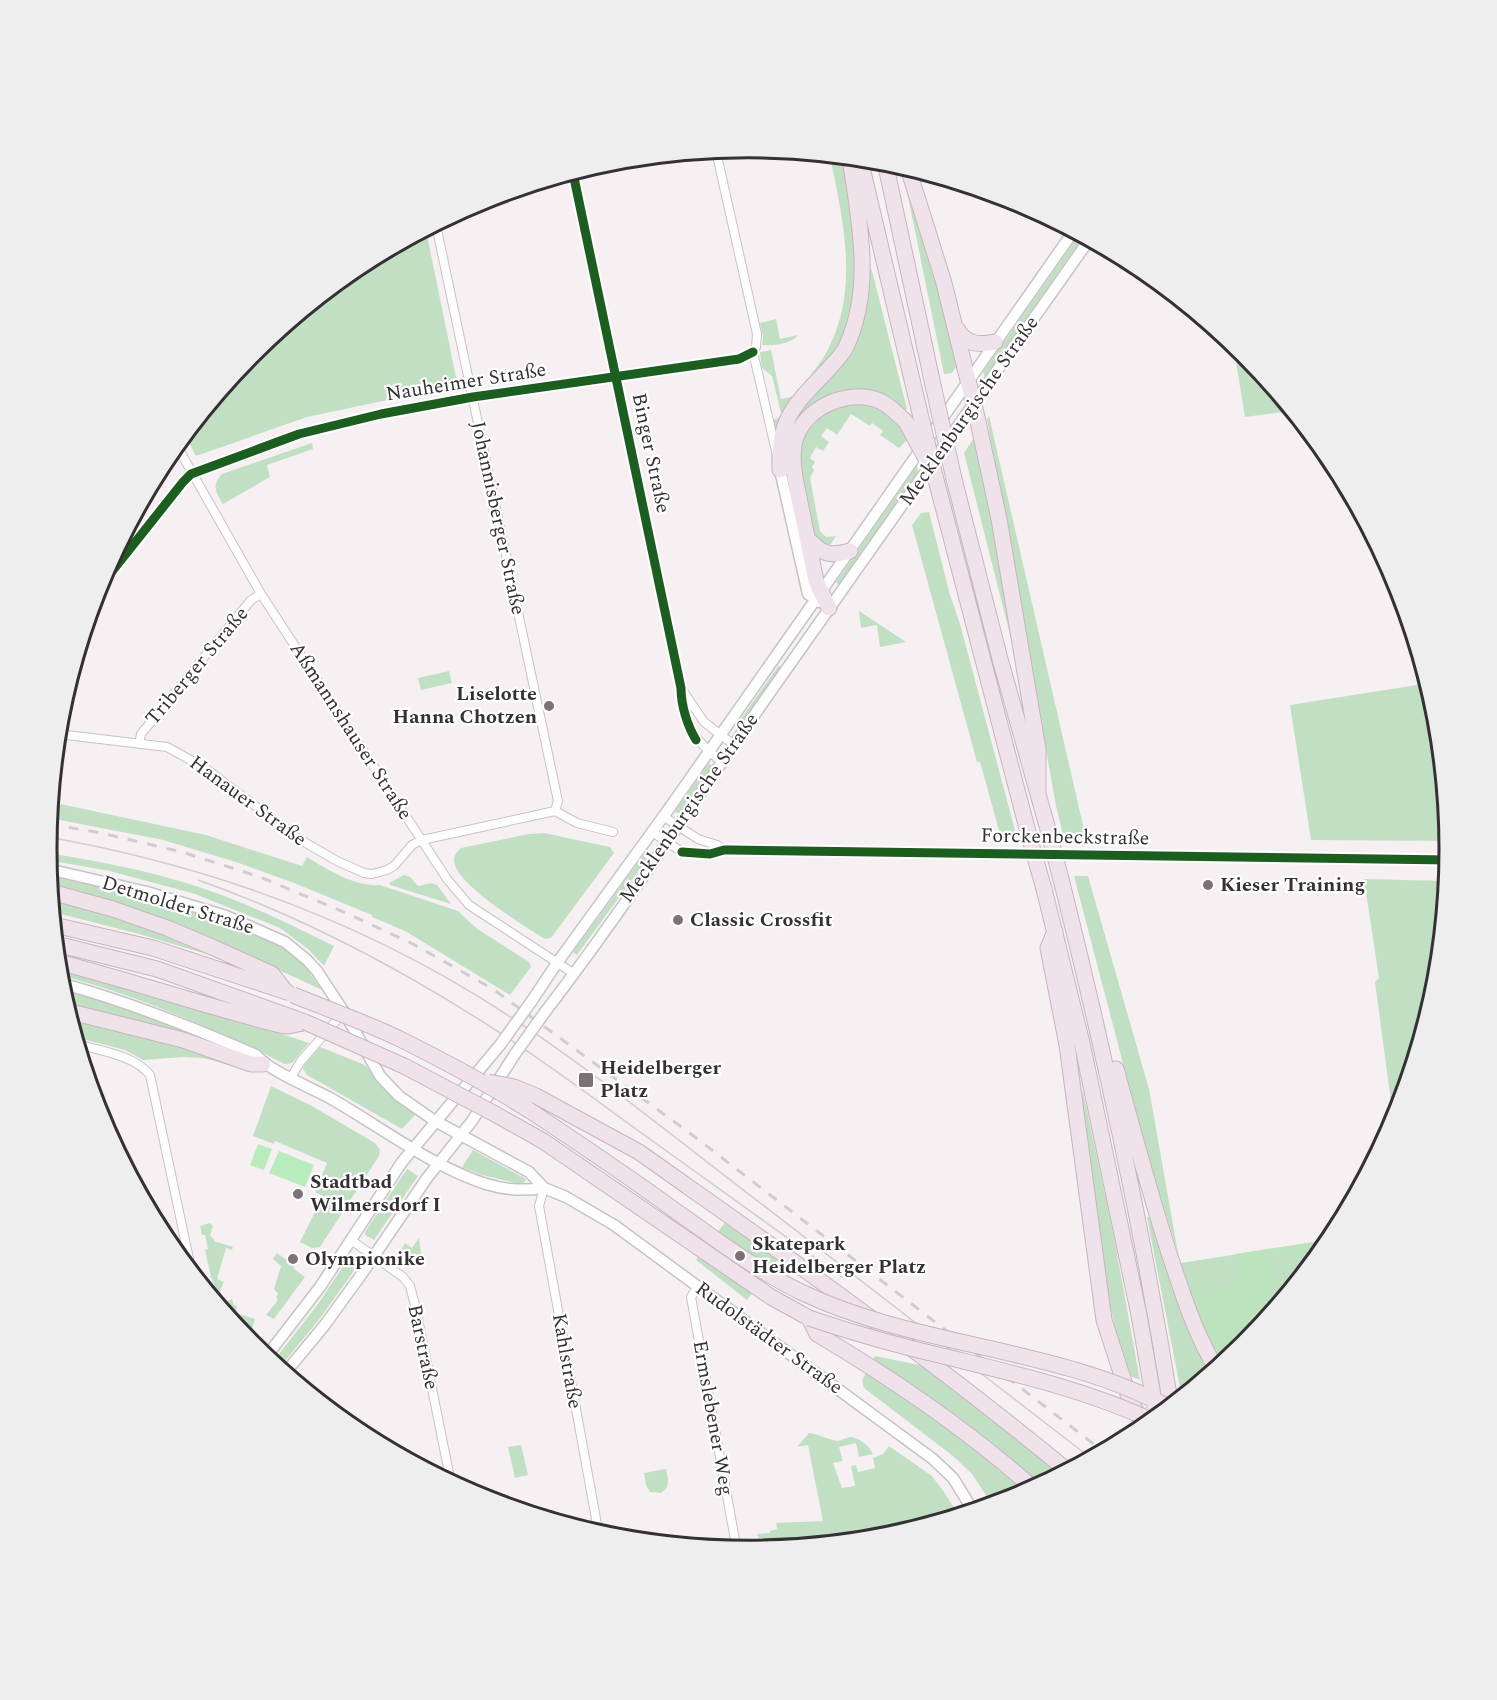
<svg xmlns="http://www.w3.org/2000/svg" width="1497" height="1700" font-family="Spectral,serif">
  <rect width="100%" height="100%" fill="#f6f0f3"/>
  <path fill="#c1e0c3" d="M830,156l7,1 1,2 7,-1 5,32 7,101 -12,50 -70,92 -2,-13 9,-3 -10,-41 -10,-8 -2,-16 11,-2 10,49 14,-3c12,-17 28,-34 36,-53 28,-60 11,-126 -1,-187z
    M902,167l12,31 45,165 -7,10 -8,1z
    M426,230l31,152 -3,4 -147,31 -111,39 -11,-21 67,-82 107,-87z
    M1079,235l4,2 -98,140 -2,-5z
    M867,260l5,11 35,138 -2,1 -16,-11h-63l-41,60 9,-40 49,-64z
    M776,319l4,20 18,-4c-7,9 -24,11 -36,10l1,-8 -3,-14z
    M1233,344l12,10 47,57 -47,6z
    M847,403c37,3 40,5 62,35l-10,10 -19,-13 3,-4 -11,-8 -2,3 -19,-12 -14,21 -10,-7 -6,8 8,6 -6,9 -7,-4 -6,11 5,4 -3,5 2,3 -4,8 10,53 6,6 10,-1 -9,14 -11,-7c-9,-35 -35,-102 5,-128 8,-5 18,-8 26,-12z
    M989,416l96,418h-22l-7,-28 -69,-387z
    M975,436l46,236 3,18 -60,-237z
    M312,443l1,6 -46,16 3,12 -47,27c-7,-11 -12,-19 -1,-30z
    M917,466l1,6 -79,113 -3,-3z
    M929,512l21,83 10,29 56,210h-16l-20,-72h-3l-65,-237 9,-12z
    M1406,610l31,103 13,128 -139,-1 -21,-135 127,-20z
    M859,611l47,31 -26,5 -3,-22 -16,3z
    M779,665l2,2 -41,59 -3,-2z
    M449,671l3,12 -31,7 -3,-12z
    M709,763l3,3 -33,47h-2l-2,-2z
    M51,802l155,33 96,31 5,-9c21,13 48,30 73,28l78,26 18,17 53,34 2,5 -21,28 -105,-64 -33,-14v-2l-78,-32 -55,-20 -76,-23 -113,-22z
    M544,833l66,14 4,6 -63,85 -6,1c-19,-12 -91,-55 -91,-79 0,-6 4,-9 7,-12l68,-14z
    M47,853c51,8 103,18 152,34 46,15 91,37 135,59l-10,20 -16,-17 -28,-21 -85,-34 -85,-23 -63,-11z
    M643,856l4,3 -70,96 -4,-3z
    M49,874c66,16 132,30 195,56 17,8 38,15 53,28 10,9 17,21 25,32l-93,-43 -179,-62z
    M404,875l6,2 8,9 14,-3 5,2 14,19 -61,-19 -1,-2z
    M1074,876h14l61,213 29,164 -34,-109z
    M1364,879l83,2 -10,106 -43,137 -19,-142 4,-4z
    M51,897l92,28 70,31 -74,-22 -86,-22z
    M58,969l156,43 95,31 -17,20 -7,1c-73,-36 -148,-69 -226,-89z
    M61,989l83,25 44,17 -1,4 -122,-30z
    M69,1016l100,25 71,27 -37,-10 -20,-1 -40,3 -18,-10 -50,-13z
    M320,1047l45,18 10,11 41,38 -14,15 -95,-54 -4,-6 2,-5z
    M271,1086l41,20 63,37 5,7 -1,6 -59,91 -8,1 -12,-6 23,-46 -8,-4 12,-29 -52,-22 -1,3 -21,-8z
    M1083,1092l30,140 27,148 -9,-4 -14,-39 -9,-41 -27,-203z
    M473,1150l53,29 -3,6 -41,-10 -20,-8z
    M407,1169l11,7 -44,64 -9,-5v-3z
    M733,1212l51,39 -37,49 -51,-40z
    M1147,1217h2l34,100 28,57 -29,24z
    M210,1223l3,3 -3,10 4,3v2l19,6 -1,3 -6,-2 -9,31 7,3 -6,13 -7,-18 -6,-27 3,-1 -3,-14h-3l-2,-9z
    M419,1238l3,22 -6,1 -4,5 -10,-9 -2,-5 5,-9 7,5z
    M1333,1239l-88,108 -22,17c-18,-32 -31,-66 -42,-101z
    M277,1253l8,6 2,-2 9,6 -3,5 12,9 -31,42 -8,-4 12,-15 -2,-3 2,-3 -4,-5 7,-23 -8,-7z
    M346,1262l10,6 -38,53 -39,47 -7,-5 46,-59z
    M232,1299l2,6 3,1 -1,7 19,6 -4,14 -19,-18 -9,-12z
    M875,1356l49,10 138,109 -45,24 -24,7 -21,-32 -19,-18 -89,-68 -2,-8z
    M809,1433c9,1 24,8 28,8 4,0 9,-4 14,-4 9,1 18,9 22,17l-14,3 -3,-14 -17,4 4,14 -10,2 9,25 13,-2 -4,-20 5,-1 2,7 17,-4 -2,-10 10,-4 6,-8 43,30 12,16 15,24 -74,23 -132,13 10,-5 -6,-13 13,-1v-2l7,-2 -1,-6 47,-2 -15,-76 -11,2z
    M521,1445l7,30 -13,3 -7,-31z
    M666,1469c2,9 5,18 -5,24l-11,-1 -4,-7 -2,-12z"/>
  <path fill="#bce2be" d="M1333,1239l-15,19 -38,-9 -17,76 -18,22 -22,17 -13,-24 -20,-48 49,-10 -4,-28z"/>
  <path fill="#b9ecbc" d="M258,1144l14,5 -8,21 -14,-5z
    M279,1151l35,14 -9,22 -36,-14z"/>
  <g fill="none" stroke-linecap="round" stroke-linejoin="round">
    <defs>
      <path id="street" d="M716,151l41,183 -1,13 -3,5 23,99
        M573,173l108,515c0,35 15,54 41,74
        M436,225l122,576 -3,10
        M177,446l84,148 186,285 22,26 104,68
        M98,589l85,-107 8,-8 108,-40 82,-20 92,-17 266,-38 14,-7
        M681,688l23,34 30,23
        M58,734l109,13 38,21 94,71 38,22 27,12 8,1 15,-4 7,-4 18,-21 10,-5 133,-29 22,12 36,9
        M139,744l2,-10 110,-134 10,-6
        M663,816l35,23 19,6 7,5
        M652,832l30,20 28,2 14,-4h7l719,10
        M77,1044c24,7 57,11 73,31l42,198
        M291,1077l10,-16 42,-48
        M544,1188l-5,18 60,329
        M351,1240l52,37 7,9 6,23 35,174
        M698,1286l-7,11 46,254"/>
      <path id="secondary" d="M780,470l28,124 11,8
        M48,869l99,23 79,24 59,26 22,18 10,11 27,41 36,64 19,20 36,25 94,51 15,16 22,9 48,28 319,234 20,19 21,34
        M60,983c67,18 132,44 196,72 13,16 54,32 74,43 51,29 99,67 156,86 19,6 38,7 58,4
        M531,1002l26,-39 111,-153 405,-578
        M545,1012c79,-103 150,-212 224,-318 106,-152 214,-302 320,-454
        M266,1357l54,-70 82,-125 98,-117
        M285,1373l39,-47 37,-51 66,-97 45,-57 43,-67"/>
      <path id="highway" d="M860,159l58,246
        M885,162l48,223
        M908,168l36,115 33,134 22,102 39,230v44
        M957,329c9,16 22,16 38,13
        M780,470c-2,-48 11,-62 43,-95 7,-8 18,-18 23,-28 28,-59 13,-127 4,-189
        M935,476l94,360
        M954,479l46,180 49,174
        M808,539c14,15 22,18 42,12
        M829,608l-13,-27 -21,-103c-2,-12 -3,-26 0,-38 10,-33 53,-52 85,-39 10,5 18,13 26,21
        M1063,887c43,172 80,345 108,520
        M1044,889l38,154 57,272
        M51,892l62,17 54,19 45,19 60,27 14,18
        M54,925l99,23 134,44
        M1055,931l-7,17 19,97 37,275 24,74 10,22 5,5
        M56,944l101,25 148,53
        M58,962c74,19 147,44 222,63l8,1 15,-3
        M67,1011l116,29 68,24h12
        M1116,1069c17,61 33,121 52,181 14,42 26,82 49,120
        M495,1114l48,27 228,156 38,21 8,16c76,45 151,96 217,155
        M687,1186c130,91 258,184 381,285"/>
    </defs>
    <use href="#street" stroke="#c7c3c5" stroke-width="10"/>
    <use href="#secondary" stroke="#c7c3c5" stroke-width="13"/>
    <use href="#highway" stroke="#c5b5be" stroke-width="17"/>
    <use href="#street" stroke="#fefdfd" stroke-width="8"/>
    <use href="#secondary" stroke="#fefdfd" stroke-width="10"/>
    <use href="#highway" stroke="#f0e2ea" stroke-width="15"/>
    <path stroke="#cfcdce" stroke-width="1.5" d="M48,837c163,29 319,86 458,177 88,57 169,124 253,188 110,86 222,171 333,257
      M198,880c105,37 203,89 296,149 55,35 107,75 160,113 62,45 125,90 188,135"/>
    <path stroke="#cfcdce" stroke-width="3" stroke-dasharray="10 10" stroke-linecap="butt" d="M49,824l52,9 81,19 78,25 86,36 67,31 80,45 198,145 413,318"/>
    <defs>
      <path id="secondary-bridge" d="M500,1045l31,-43
        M515,1054l30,-42"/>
      <path id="highway-bridge" d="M933,385l21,94
        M918,405l17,71
        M906,422l20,37
        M1049,833l14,54
        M1029,836l15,53
        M293,995c35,14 71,27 105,43 46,23 94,48 137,76 48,32 96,64 142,98 40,28 79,58 124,80 117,56 254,54 369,116
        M305,1022l99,44 91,48
        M488,1082l26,5 22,9 103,56 48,34
        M1139,1315l16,92
        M809,1318c47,16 94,29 142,40 69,17 138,33 202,63"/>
    </defs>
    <use href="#secondary-bridge" stroke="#c7c3c5" stroke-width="13" stroke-linecap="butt"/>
    <use href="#highway-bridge" stroke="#c5b5be" stroke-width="17" stroke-linecap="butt"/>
    <use href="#secondary-bridge" stroke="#fefdfd" stroke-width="10"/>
    <use href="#highway-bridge" stroke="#f0e2ea" stroke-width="15"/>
    <defs>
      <path id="cycleway" d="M573,173l108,515c0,17 6,37 15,52
        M98,589l85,-107 8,-8 108,-40 82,-20 92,-17 266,-38 14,-7
        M682,852l28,2 14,-4h7l719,10"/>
    </defs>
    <use href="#cycleway" stroke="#fefefe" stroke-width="13"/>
    <use href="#cycleway" stroke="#1b5e20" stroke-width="9"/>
  </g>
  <g fill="#797376" stroke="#fefefe" stroke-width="2">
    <circle cx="549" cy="706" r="6"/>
    <circle cx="1208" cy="885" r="6"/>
    <circle cx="678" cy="920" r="6"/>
    <rect x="578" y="1072" width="16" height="16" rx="3"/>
    <circle cx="298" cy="1194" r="6"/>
    <circle cx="740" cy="1256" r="6"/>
    <circle cx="293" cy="1259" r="6"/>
  </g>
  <g text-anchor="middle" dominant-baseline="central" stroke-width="4.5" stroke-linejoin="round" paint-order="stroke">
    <g font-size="20" fill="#353033" stroke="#fefefe">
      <text transform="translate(466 382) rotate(-9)">Nauheimer Straße</text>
      <text transform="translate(969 411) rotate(-55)">Mecklenburgische Straße</text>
      <text transform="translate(651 453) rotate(78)">Binger Straße</text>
      <text transform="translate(498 518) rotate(78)">Johannisberger Straße</text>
      <text transform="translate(197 666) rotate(-50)">Triberger Straße</text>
      <text transform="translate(351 731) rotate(57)">Aßmannshauser Straße</text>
      <text transform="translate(248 801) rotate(36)">Hanauer Straße</text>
      <text transform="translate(689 808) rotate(-55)">Mecklenburgische Straße</text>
      <text transform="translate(1065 837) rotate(1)">Forckenbeckstraße</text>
      <text transform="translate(178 905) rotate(17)">Detmolder Straße</text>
      <text transform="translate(769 1338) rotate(36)">Rudolstädter Straße</text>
      <text transform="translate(423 1347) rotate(78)">Barstraße</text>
      <text transform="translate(567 1361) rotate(80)">Kahlstraße</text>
      <text transform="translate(713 1418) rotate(80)">Ermslebener Weg</text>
    </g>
    <g font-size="20" font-weight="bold" fill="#353033" stroke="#fefefe" text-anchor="start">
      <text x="537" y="694" text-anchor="end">Liselotte<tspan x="537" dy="23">Hanna Chotzen</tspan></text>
      <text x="1220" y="885">Kieser Training</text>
      <text x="690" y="920">Classic Crossfit</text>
      <text x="600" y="1068">Heidelberger<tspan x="600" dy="23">Platz</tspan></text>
      <text x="310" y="1182">Stadtbad<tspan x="310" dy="23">Wilmersdorf I</tspan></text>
      <text x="752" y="1244">Skatepark<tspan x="752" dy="23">Heidelberger Platz</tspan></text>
      <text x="305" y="1259">Olympionike</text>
    </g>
  </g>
  <path d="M0 0H1497V1700H0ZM57 849a691 691 0 1 1 1382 0a691 691 0 1 1-1382 0Z" fill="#eee" fill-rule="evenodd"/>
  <path fill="none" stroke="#353033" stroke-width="3" d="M57 849a691 691 0 1 1 1382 0a691 691 0 1 1-1382 0Z"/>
</svg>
